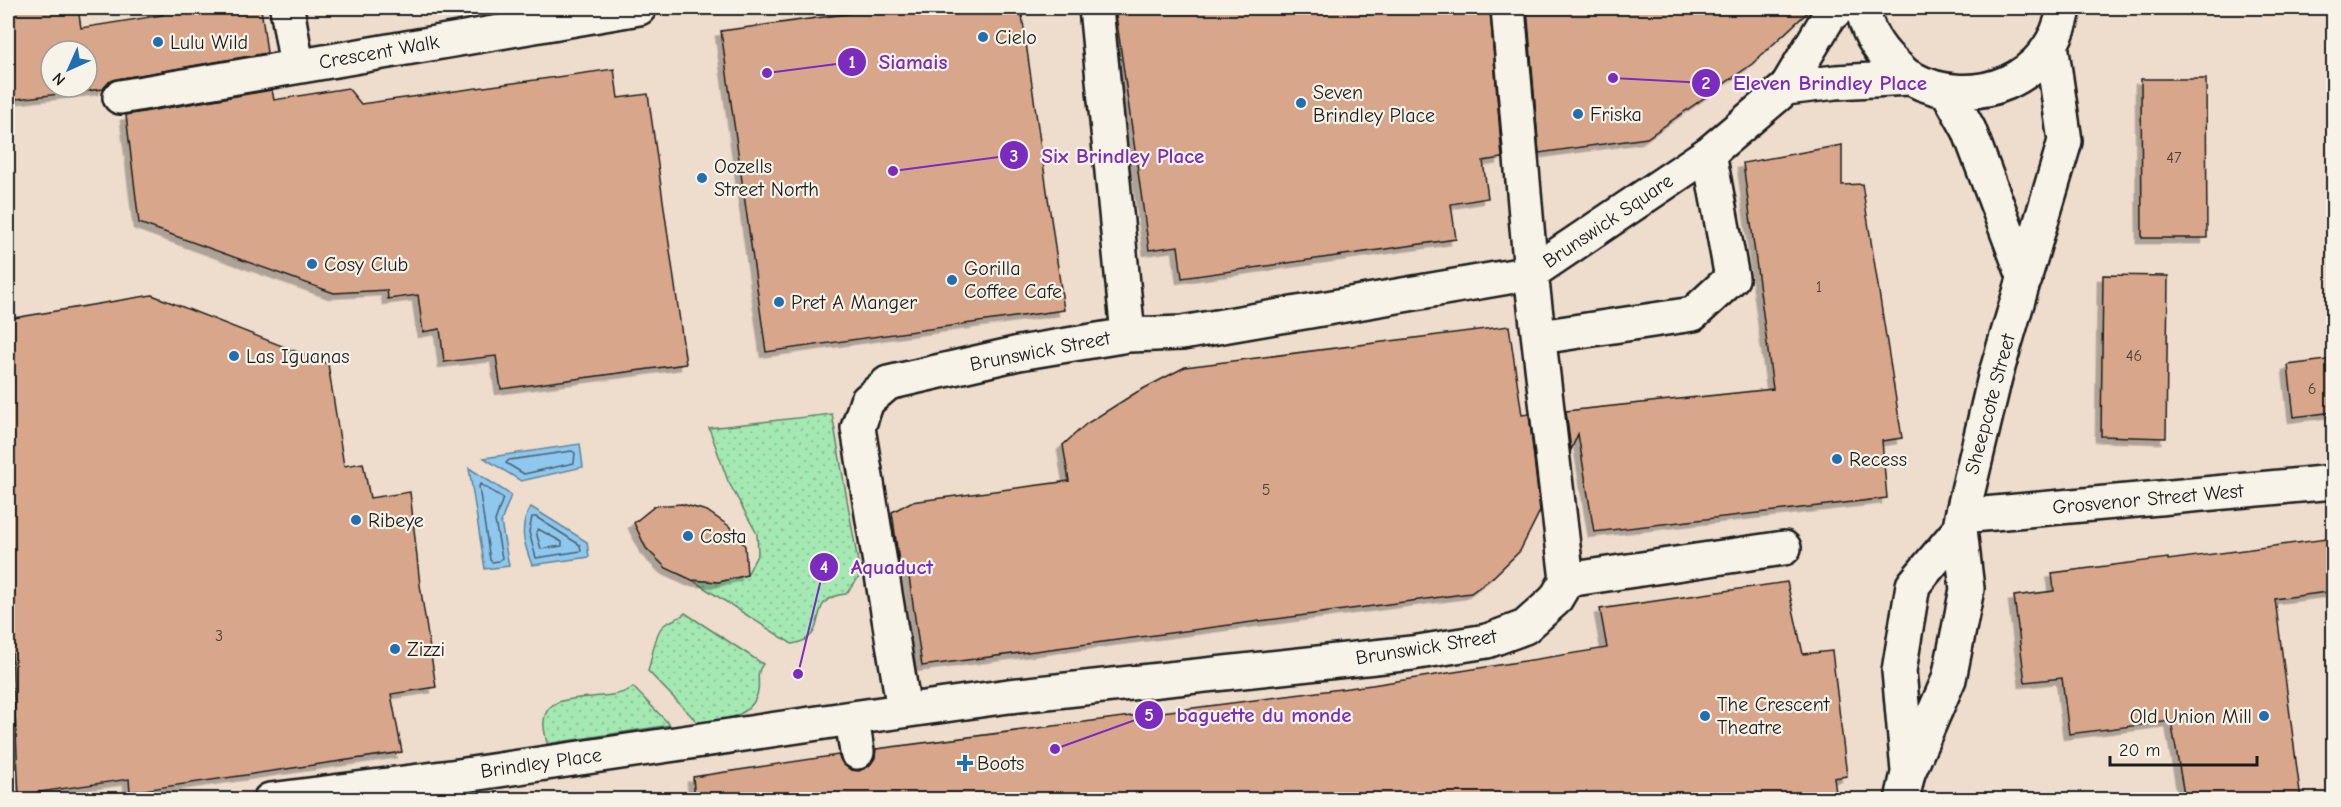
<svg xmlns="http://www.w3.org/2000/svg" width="2341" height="807" font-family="'Comic Neue',sans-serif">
  <defs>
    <pattern id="grass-dots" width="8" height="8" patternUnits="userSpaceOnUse" patternTransform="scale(1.5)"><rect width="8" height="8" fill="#a4e8b3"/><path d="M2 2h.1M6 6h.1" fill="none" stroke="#8dc699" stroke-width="1.8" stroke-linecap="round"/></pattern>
    <filter id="shadow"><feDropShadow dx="-5.5" dy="5.5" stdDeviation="0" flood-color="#0004"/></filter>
  </defs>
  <rect width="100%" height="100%" fill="#eedccc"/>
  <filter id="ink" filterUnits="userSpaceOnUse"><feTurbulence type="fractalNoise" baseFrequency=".0167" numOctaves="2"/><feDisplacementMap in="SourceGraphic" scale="12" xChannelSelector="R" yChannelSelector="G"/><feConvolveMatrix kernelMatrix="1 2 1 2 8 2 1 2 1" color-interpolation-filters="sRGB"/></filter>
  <g filter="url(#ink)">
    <path fill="url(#grass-dots)" stroke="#608268" stroke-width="1.5" d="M832,414l26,148 1,15 -13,17c-45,4 -11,43 -54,50l-100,-64 27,2 28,-7 11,-22 -1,-19 -29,-53 -19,-53z
      M685,613l78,51c-8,10 -3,16 -5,27 -5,27 -38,30 -59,33l-51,-53c4,-12 7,-40 16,-46 7,-5 15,-6 21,-12z
      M633,687l37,38 -123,19c-1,-7 -4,-16 -3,-23 3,-36 66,-15 89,-34z"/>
    <path fill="#8fc8ee" stroke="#61839a" stroke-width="1.5" d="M580,444l3,23 -62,14 -37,-23z
      M469,468l42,27 -10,27 8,44 -24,3z
      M531,507l56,35 2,15 -57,8c-8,-21 -14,-38 -1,-58z"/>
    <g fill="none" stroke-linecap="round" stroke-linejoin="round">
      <path stroke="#4a6170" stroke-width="1.5" d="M572,451l3,2 -1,10 -50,11 -18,-11 3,-3z
        M480,484l23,14 -8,23 7,37 -3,3 -7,1 -2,-2 -11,-73z
        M532,517h4l44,28 1,6 -45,7 -7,-26z
        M538,529l24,13v4l-21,3 -5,-17z"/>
    </g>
    <path fill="#d8a78b" stroke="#1c1c1c" stroke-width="1.5" fill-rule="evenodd" filter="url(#shadow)" d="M8,8h70l3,20 82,-13 -2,-7h100l6,45 -150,26 -8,3 -6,7 -95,11zM51,51h36v36h-36z
      M890,8h131l43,302 -298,42 -45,-321z
      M1115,8h375l12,150 -19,3 5,37 -37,6 5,35 -274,39 -4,-32 -29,4z
      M1527,8h285l-60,56 -105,74 -108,15z
      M614,69l4,29 30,-4 38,270 -185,25 -5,-33 -52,6 -4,-33 -17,3 -5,-37 -30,4 -1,-9 -53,3 -195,-70 -13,-108 146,-25 2,10 74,-12 13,16z
      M2141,79h65l1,159h-65z
      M1842,145v40l20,-1 40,254 -20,3 5,57 -293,34 -16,-98 -7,16 -5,-39 207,-22 -30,-226z
      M2103,275l65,1 -2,162 -65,-2z
      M152,295l176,69 16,102 19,-3 7,35 40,-6 10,93 16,102 -45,7 11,58 -272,40 -1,-13 -110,16 -11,-226v-250z
      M1509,326l13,89 7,-1 11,97 -20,40 -27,26 -22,16 -549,73 -14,-96 -9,-8 -7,-50 19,-10 158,-21 -6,-36 23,-21 51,-32 48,-25z
      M2334,359v53l-40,5 -6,-52z
      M682,504l25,7 22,15 16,20 2,29 -28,7 -27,-2 -26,-12 -20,-20 -12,-25 21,-17z
      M2334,538v53l-59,8 26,201h-116l-14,-79 -102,13 -7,-56 -37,4 -11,-86 40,-5 -2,-18 116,-15v2z
      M1787,582l16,72 29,-3 15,125 -13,2 3,22h-1142l-2,-23 145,-22 5,9 8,6 8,1 10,-5 6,-8 1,-9 496,-64 235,-37 -7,-39z"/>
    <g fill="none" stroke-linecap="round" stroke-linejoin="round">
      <defs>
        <path id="minor" d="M287,8l10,58
          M1096,8l32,327
          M1508,8l23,265 36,307
          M1863,8c3,22 14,40 30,55 6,5 11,12 18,15 62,34 142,2 153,-70
          M1786,88l50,-6 73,-4
          M1948,92l21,38 56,149
          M120,97l519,-89
          M1540,337l153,-23 39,-36 -23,-125
          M1962,516l372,-34
          M1567,580l217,-32
          M904,710l-46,-282 9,-27 21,-18 131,-30 109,-18 54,-2 349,-60 178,-120 77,-65 43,-72 10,-8
          M857,752l-5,-34 157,-22 403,-43 75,-12 38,-14 30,-27 12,-20
          M1908,771l-9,-100 14,-86 47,-56
          M270,800l188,-24 394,-58
          M1902,800l6,-27 41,-94 18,-90 -7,-60 2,-13 33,-139 70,-236 -14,-97"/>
      </defs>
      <use href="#minor" stroke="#1c1c1c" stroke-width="38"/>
      <use href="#minor" stroke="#f7f3e8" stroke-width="33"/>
    </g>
  </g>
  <g fill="#1f6fb2" stroke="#f7f3e8" stroke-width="2">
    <circle cx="983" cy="37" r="6"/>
    <circle cx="158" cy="42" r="6"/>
    <circle cx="1301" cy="103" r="6"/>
    <circle cx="1578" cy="114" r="6"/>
    <circle cx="702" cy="178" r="6"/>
    <circle cx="312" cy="264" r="6"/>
    <circle cx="952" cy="280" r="6"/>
    <circle cx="779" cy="302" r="6"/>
    <circle cx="234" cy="356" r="6"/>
    <circle cx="1837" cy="459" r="6"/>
    <circle cx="356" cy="520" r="6"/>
    <circle cx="688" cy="536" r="6"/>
    <circle cx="395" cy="649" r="6"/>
    <circle cx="1705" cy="716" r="6"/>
    <circle cx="2264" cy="716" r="6"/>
    <path d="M962 754h6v6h6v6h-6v6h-6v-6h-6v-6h6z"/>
  </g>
  <g text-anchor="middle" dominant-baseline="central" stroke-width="4.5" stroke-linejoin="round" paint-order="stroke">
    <g font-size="16" fill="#4b3f38">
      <text x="2174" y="158">47</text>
      <text x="1819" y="287">1</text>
      <text x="2134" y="356">46</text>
      <text x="2312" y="389">6</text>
      <text x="1266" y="490">5</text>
      <text x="219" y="636">3</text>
    </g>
    <g font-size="20" fill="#1c1c1c" stroke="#f7f3e8" text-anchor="start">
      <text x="995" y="37">Cielo</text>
      <text x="170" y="42">Lulu Wild</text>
      <text x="1313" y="92">Seven<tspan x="1313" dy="23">Brindley Place</tspan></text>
      <text x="1590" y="114">Friska</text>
      <text x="714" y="166">Oozells<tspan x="714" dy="23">Street North</tspan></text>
      <text x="324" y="264">Cosy Club</text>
      <text x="964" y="268">Gorilla<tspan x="964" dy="23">Coffee Cafe</tspan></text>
      <text x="791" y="302">Pret A Manger</text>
      <text x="246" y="356">Las Iguanas</text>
      <text x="1849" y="459">Recess</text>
      <text x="368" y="520">Ribeye</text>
      <text x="700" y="536">Costa</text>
      <text x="407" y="649">Zizzi</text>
      <text x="1717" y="704">The Crescent<tspan x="1717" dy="23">Theatre</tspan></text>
      <text x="2252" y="716" text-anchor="end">Old Union Mill</text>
      <text x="977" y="763">Boots</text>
    </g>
    <g font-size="20" fill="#1c1c1c" stroke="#f7f3e8">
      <text transform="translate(379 52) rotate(-10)">Crescent Walk</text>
      <text transform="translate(1608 221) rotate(-34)">Brunswick Square</text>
      <text transform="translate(1040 351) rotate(-11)">Brunswick Street</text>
      <text transform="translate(1990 404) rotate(-75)">Sheepcote Street</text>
      <text transform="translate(2148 499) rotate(-5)">Grosvenor Street West</text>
      <text transform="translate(1426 647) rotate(-9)">Brunswick Street</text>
      <text transform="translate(541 763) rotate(-8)">Brindley Place</text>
    </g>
  </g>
  <path fill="none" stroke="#7b2cbf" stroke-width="2" d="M767 73L852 62M1613 78L1706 83M893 171L1014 155M798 674L824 567M1055 749L1149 715"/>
  <g fill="#7b2cbf" stroke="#f7f3e8" stroke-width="2">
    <circle cx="767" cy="73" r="6"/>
    <circle cx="1613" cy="78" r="6"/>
    <circle cx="893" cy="171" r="6"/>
    <circle cx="798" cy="674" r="6"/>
    <circle cx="1055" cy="749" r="6"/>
    <circle cx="852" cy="62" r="15"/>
    <circle cx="1706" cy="83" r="15"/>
    <circle cx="1014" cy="155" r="15"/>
    <circle cx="824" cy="567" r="15"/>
    <circle cx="1149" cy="715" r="15"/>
  </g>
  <g font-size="18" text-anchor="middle" font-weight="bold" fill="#fff">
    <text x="852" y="68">1</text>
    <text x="1706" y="89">2</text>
    <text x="1014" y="162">3</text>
    <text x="824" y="573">4</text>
    <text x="1149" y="721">5</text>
  </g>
  <g font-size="21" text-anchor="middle" font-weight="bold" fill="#7b2cbf" stroke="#f7f3e8" stroke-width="4.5" stroke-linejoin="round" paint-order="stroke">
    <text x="913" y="69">Siamais</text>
    <text x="1830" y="90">Eleven Brindley Place</text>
    <text x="1123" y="163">Six Brindley Place</text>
    <text x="892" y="574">Aquaduct</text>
    <text x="1264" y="722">baguette du monde</text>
  </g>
  <rect width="2341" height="807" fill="none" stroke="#f7f3e8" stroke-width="30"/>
  <rect x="15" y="15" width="2311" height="777" fill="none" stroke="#1c1c1c" stroke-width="2" filter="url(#ink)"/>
  <g transform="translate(69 69) rotate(225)"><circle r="28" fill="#f7f3e8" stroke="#9f9d96" stroke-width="1.5"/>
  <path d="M0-4.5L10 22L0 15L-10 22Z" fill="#1f6fb2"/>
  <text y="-9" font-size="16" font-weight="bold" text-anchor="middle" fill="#1c1c1c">N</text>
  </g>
  <path d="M2110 756v9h147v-9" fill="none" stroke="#1c1c1c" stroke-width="3"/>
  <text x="2119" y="756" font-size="18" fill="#1c1c1c" stroke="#f7f3e8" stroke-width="4.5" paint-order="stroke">20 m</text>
</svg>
